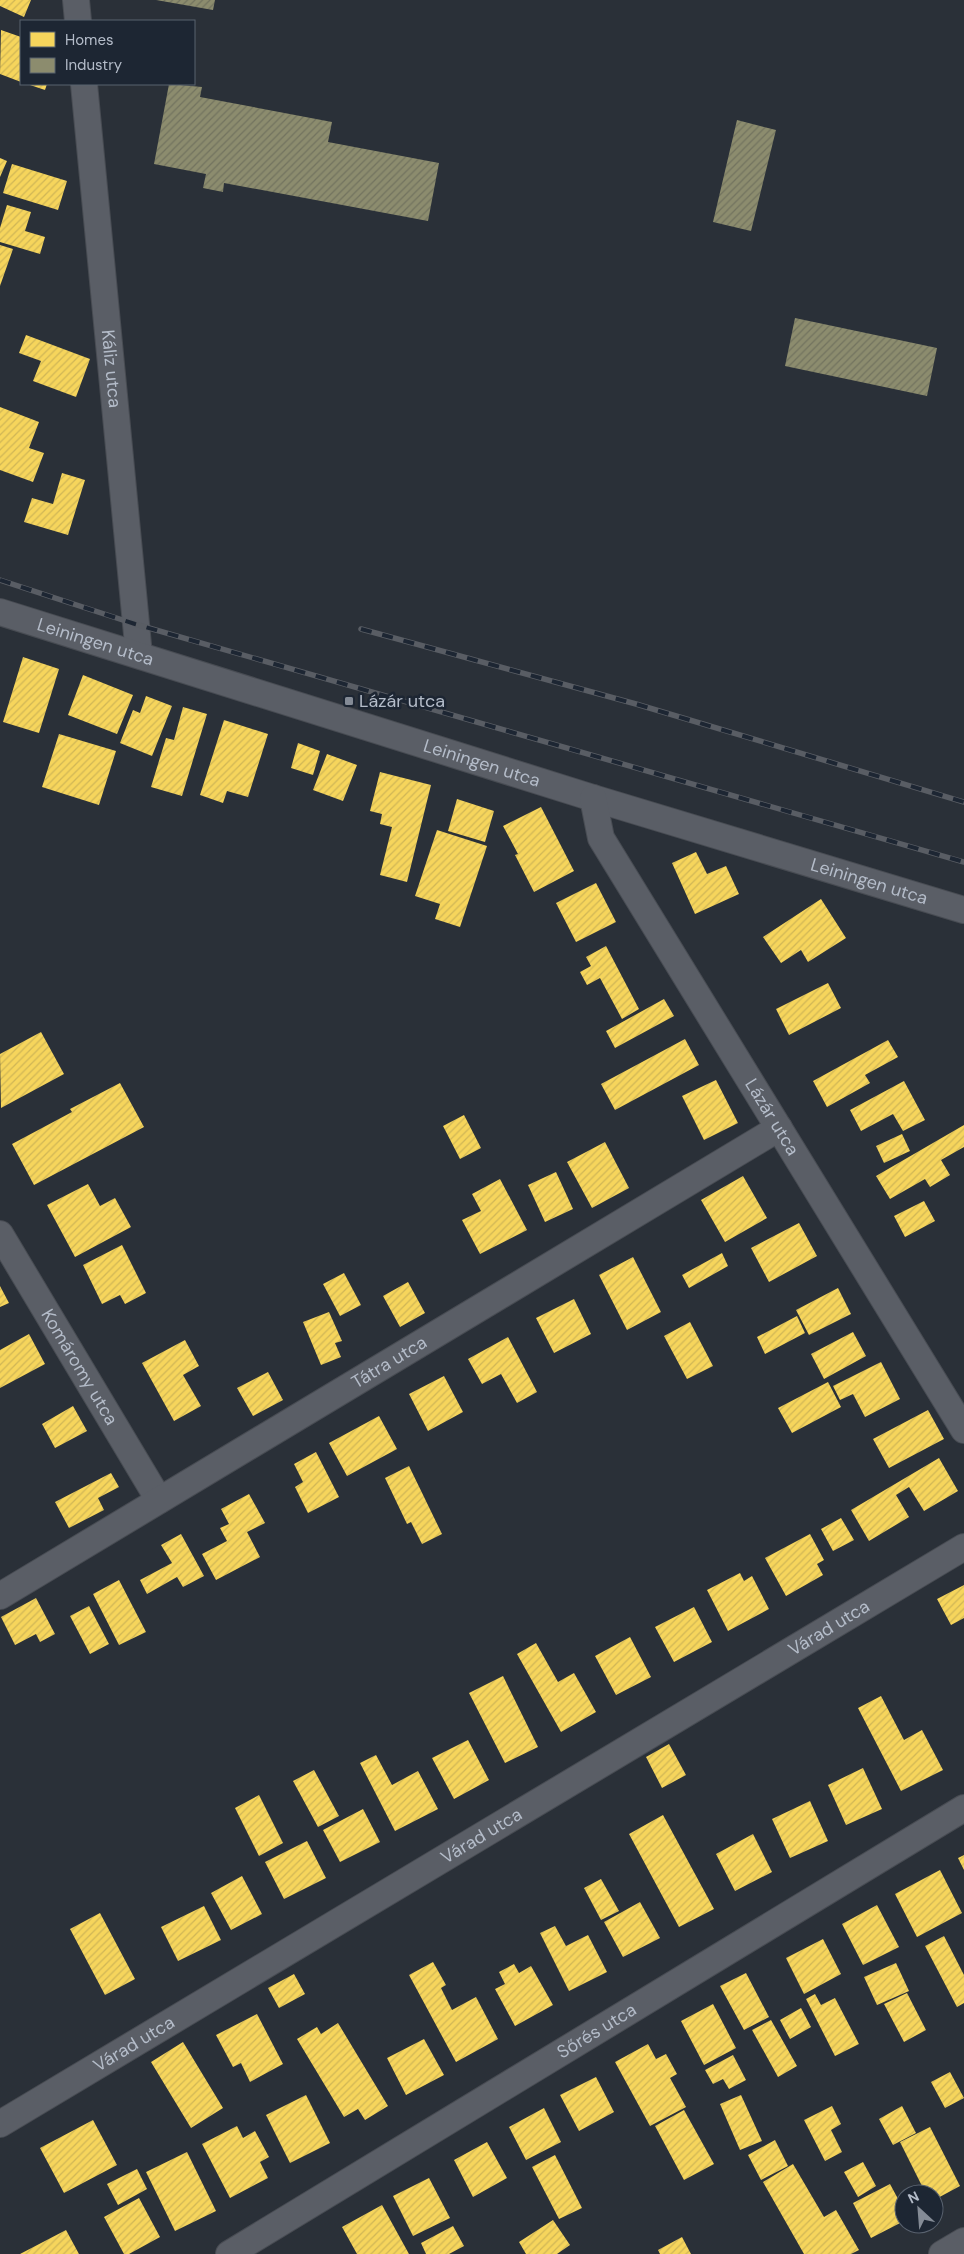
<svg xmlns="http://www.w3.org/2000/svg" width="964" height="2254" font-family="'DM Sans',sans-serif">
  <defs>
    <pattern id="homes-hatch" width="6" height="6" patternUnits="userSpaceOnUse" patternTransform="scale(1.25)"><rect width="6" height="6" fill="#f6d55c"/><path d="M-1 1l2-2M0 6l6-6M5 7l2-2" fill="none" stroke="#d0b656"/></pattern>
    <pattern id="industry-hatch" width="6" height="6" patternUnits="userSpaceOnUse" patternTransform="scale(1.25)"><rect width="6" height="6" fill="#8c8c6e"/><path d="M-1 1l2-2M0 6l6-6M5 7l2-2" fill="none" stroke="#72735f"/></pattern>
  </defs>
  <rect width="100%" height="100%" fill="#2a3038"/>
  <path fill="url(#homes-hatch)" d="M0,0h31l-7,17 -24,-11z
    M1,30l20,7v45l-21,-8z
    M27,84h20l-2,6z
    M0,158l7,3 -7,16z
    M12,164l55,17 -9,29 -55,-17z
    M7,205l24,7 -6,19 20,6 -5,17 -40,-12v-14z
    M0,245l13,4 -13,37z
    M26,335l64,24 -14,38 -43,-16 8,-20 -22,-8z
    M0,407l39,15 -10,26 15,5 -11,29 -33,-12z
    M62,473l23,7 -17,55 -44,-13 8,-24 21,6z
    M23,657l36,12 -20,64 -36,-11z
    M83,675l50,20 -16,39 -49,-19z
    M146,696l26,10 -20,50 -32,-13 13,-33 7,3z
    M183,707l24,7 -25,82 -31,-9 15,-49 8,2z
    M224,720l44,14 -20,63 -21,-6 -4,12 -23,-8z
    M59,734l57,17 -17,54 -57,-18z
    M298,743l22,8 -7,24 -22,-7z
    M327,754l30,11 -14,36 -30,-11z
    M380,772l51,13 -24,97 -27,-7 12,-48 -12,-3 2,-10 -12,-3z
    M457,799l37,12 -9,31 -37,-11z
    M541,807l33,64 -40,21 -19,-37 3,-1 -15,-28z
    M437,830l50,16 -27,81 -25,-8 5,-15 -25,-8z
    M696,852l11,22 19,-8 13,28 -44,20 -23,-51z
    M596,883l20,39 -40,20 -20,-39z
    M821,899l25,39 -38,24 -7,-12 -20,13 -18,-26z
    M606,946l33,63 -17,10 -22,-41 -13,7 -7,-13 11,-6 -5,-9z
    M828,983l13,25 -52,27 -13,-26z
    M664,999l10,17 -59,32 -9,-17z
    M41,1032l23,42 -63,34 -1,-54z
    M685,1039l14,26 -84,45 -14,-26z
    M888,1040l10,17 -33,18 5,8 -43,24 -14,-26z
    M716,1080l22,43 -34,17 -22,-44z
    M904,1081l21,39 -22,11 -10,-17 -32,17 -11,-21z
    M120,1083l24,44 -110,58 -22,-41 60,-32 -2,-3z
    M464,1115l17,33 -21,11 -17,-33z
    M964,1125v22l-23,13 9,15 -20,12 -5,-8 -35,20 -14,-23z
    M902,1134l8,17 -26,12 -8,-17z
    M605,1142l24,46 -37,20 -25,-46z
    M556,1172l17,37 -28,13 -17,-37z
    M743,1176l24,42 -42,24 -24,-42z
    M500,1179l27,51 -47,24 -18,-34 19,-9 -9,-17z
    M88,1184l12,22 15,-8 16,29 -56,30 -28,-52z
    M924,1201l11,20 -30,16 -11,-21z
    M799,1223l18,33 -48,26 -18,-34z
    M122,1245l24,48 -21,11 -5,-9 -18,9 -19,-39z
    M722,1253l6,13 -39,22 -7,-13z
    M633,1257l28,55 -34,18 -28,-55z
    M344,1273l17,32 -21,11 -17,-32z
    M408,1282l17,31 -25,14 -17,-31z
    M0,1286l9,17 -9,4z
    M838,1288l13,26 -42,21 -13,-25z
    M574,1299l17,35 -37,19 -18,-35z
    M329,1312l13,29 -7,2 6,14 -20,8 -18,-43z
    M797,1316l8,17 -40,21 -8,-17z
    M690,1322l23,44 -26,13 -23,-43z
    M853,1332l13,24 -42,23 -13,-25z
    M29,1334l16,30 -45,24v-38z
    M508,1337l29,55 -20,11 -16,-29 -19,10 -14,-25z
    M185,1340l14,26 -16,9 18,31 -27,15 -32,-58z
    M881,1362l19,37 -35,18 -12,-23 -13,6 -7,-14z
    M268,1372l15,28 -30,16 -16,-28z
    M444,1376l19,36 -35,19 -19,-37z
    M828,1382l13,25 -49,26 -14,-25z
    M73,1406l14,25 -32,17 -13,-24z
    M928,1410l16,29 -55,29 -16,-29z
    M379,1416l18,33 -50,27 -18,-33z
    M316,1452l23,45 -31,16 -13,-26 8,-5 -9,-18z
    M939,1458l19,33 -34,20 -15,-24 -13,8 13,22 -40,24 -18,-31z
    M409,1466l33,68 -20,10 -11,-22 -4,2 -22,-46z
    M111,1473l8,14 -21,11 6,12 -35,18 -14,-26z
    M249,1494l16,29 -18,9 13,25 -44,23 -14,-26 25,-13 -7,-13 9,-4 -8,-15z
    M841,1518l13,22 -21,11 -12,-22z
    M181,1534l23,42 -21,11 -6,-10 -30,17 -7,-14 32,-17 -11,-18z
    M810,1534l14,26 -7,4 6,11 -37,21 -21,-38z
    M740,1573l4,8 8,-5 17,33 -41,22 -21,-41z
    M119,1580l27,52 -27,13 -26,-51z
    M964,1585v33l-13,7 -14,-26z
    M36,1598l19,36 -15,8 -4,-8 -21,11 -14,-28z
    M89,1606l20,38 -19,10 -20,-38z
    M694,1607l18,35 -38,20 -19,-35z
    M630,1637l21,40 -35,18 -21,-39z
    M536,1643l22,39 16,-9 22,39 -35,20 -44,-78z
    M503,1676l35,71 -33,16 -36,-70z
    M881,1696l23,44 18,-10 21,40 -42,21 -43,-83z
    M468,1740l21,40 -35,19 -22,-41z
    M669,1744l17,31 -24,13 -16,-31z
    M376,1755l16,30 26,-14 20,38 -43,22 -35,-68z
    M863,1768l19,41 -36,16 -18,-40z
    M314,1770l25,46 -21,11 -25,-46z
    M259,1795l24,48 -24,13 -24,-48z
    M810,1801l18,40 -38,17 -18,-39z
    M363,1809l17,33 -40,20 -17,-32z
    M663,1815l51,94 -35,18 -50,-93z
    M753,1834l19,38 -37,19 -19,-37z
    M307,1841l19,37 -42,21 -19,-37z
    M964,1855v15l-6,-12z
    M940,1870l22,43 -45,24 -22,-43z
    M242,1876l20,38 -31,16 -20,-37z
    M601,1879l18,32 -18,9 -17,-32z
    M640,1902l20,36 -37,19 -19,-35z
    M877,1905l22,42 -36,18 -21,-41z
    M204,1906l17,34 -43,21 -17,-34z
    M100,1913l35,66 -30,16 -35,-66z
    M555,1926l11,20 22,-11 19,37 -38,19 -29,-58z
    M944,1936l20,39v28l-7,4 -32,-61z
    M823,1939l18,35 -37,20 -18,-36z
    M433,1962l13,23 -5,3 11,22 24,-13 22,42 -42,23 -47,-87z
    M896,1963l13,28 -32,14 -13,-28z
    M514,1964l5,9 12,-7 22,39 -38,21 -20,-37 10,-5 -6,-12z
    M746,1973l23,44 -25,13 -24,-44z
    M294,1974l11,20 -26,14 -11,-20z
    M907,1993l19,37 -22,12 -20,-38z
    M815,1994l6,11 14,-7 24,46 -24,12 -29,-57z
    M713,2004l23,44 -32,17 -23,-44z
    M801,2008l10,19 -21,12 -10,-19z
    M257,2014l26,50 -33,18 -9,-19 -8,4 -17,-32z
    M771,2020l26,46 -19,11 -26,-47z
    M338,2023l50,83 -23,14 -7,-11 -14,8 -47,-78 20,-12 4,7z
    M424,2039l20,36 -38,20 -19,-37z
    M183,2042l40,66 -32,20 -40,-66z
    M648,2044l8,15 10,-5 11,20 -7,4 16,29 -36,19 -35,-64z
    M733,2055l13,25 -17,9 -6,-10 -10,5 -8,-14z
    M950,2072l14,26 -19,10 -14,-26z
    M596,2077l18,35 -35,19 -19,-36z
    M306,2095l24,48 -40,20 -24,-48z
    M741,2095l21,46 -22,9 -20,-46z
    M832,2106l9,18 -10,6 11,22 -17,9 -21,-41z
    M902,2106l14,27 -23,12 -14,-26z
    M544,2108l17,34 -35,18 -17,-33z
    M684,2110l30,54 -30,16 -29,-54z
    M93,2120l24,45 -53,28 -24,-45z
    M237,2126l6,12 12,-7 14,26 -9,5 8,16 -38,20 -28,-54z
    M930,2127l30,59 -26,14v-6h-8l-26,-52z
    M775,2140l13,26 -27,14 -13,-25z
    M487,2142l20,36 -34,19 -19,-37z
    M187,2152l29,59 -41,20 -29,-59z
    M555,2155l27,53 -23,11 -27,-52z
    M863,2162l13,24 -18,11 -14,-25z
    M793,2164l31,53 12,-7 23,40 -8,4h-47l-41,-72z
    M137,2169l10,20 -29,16 -11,-21z
    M429,2178l21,40 -37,18 -20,-40z
    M890,2184l14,26v11l-33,17 -18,-35z
    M139,2198l21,39 -31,17h-5l-20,-37z
    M382,2205l27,49h-52l-15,-27z
    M553,2220l17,25 -13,9h-31l-7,-12z
    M453,2226l11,20 -15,8h-23l-5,-11z
    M66,2230l13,24h-59z
    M682,2237l9,17h-31l-2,-4z"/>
  <path fill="url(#industry-hatch)" d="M156,0h59l-2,10z
    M169,84l33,3 -2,10 132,25 -4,20 111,21 -11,58 -204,-38 -1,9 -20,-4 3,-14 -52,-10z
    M737,120l39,10 -25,101 -38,-9z
    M795,318l142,30 -10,48 -142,-30z"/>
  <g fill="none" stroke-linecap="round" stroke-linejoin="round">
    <defs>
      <g id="street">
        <path d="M76,0l2,21"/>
        <path id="s1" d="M84,84l55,571"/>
        <path id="s2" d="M0,612l593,186 371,112"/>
        <path id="s3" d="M593,798l8,40 363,592"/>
        <path id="s4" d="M0,1234l159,266"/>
        <path id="s5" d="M0,1596l779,-468"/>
        <path id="s6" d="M0,2124l964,-577"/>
        <path id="s7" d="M229,2254l735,-446"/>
        <path d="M942,2254l22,-13"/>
      </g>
    </defs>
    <use href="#street" stroke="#484c53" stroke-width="28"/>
    <use href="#street" stroke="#5a5e66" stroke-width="26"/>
    <defs>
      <path id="rail" d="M0,580l135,44 829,238
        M361,629l275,75 328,98"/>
    </defs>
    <use href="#rail" stroke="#595d64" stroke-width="5.5"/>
    <use href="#rail" stroke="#1d2633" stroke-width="4" stroke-dasharray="11" stroke-linecap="butt"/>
  </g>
  <rect fill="#848b96" stroke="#1d2633" stroke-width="2" x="344" y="696" width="10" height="10" rx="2.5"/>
  <g text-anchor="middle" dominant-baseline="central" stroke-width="5" stroke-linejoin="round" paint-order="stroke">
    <g font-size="18" fill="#b4bcc9" stroke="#1d2633">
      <text stroke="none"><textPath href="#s1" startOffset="286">Káliz utca</textPath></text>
      <text stroke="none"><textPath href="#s2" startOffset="100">Leiningen utca</textPath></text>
      <text stroke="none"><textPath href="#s2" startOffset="505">Leiningen utca</textPath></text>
      <text stroke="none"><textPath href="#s2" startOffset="910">Leiningen utca</textPath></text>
      <text stroke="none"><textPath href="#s3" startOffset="368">Lázár utca</textPath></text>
      <text stroke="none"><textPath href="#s5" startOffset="454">Tátra utca</textPath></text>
      <text stroke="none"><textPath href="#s4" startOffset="155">Komáromy utca</textPath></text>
      <text stroke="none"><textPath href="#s6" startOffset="966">Várad utca</textPath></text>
      <text stroke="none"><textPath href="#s6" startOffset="561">Várad utca</textPath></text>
      <text stroke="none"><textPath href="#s7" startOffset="430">Sőrés utca</textPath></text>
      <text stroke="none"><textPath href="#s6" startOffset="156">Várad utca</textPath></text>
    </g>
    <g font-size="18" fill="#b4bcc9" stroke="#1d2633" text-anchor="start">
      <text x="359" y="701">Lázár utca</text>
    </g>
  </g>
  <rect x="20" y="20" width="175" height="65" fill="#1d2633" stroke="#59626f"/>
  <rect x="30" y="32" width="25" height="15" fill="#f6d55c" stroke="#59626f"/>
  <text x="65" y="45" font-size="15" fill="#b4bcc9">Homes</text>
  <rect x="30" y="58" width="25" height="15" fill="#8c8c6e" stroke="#59626f"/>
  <text x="65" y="70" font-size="15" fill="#b4bcc9">Industry</text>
  <g transform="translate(919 2209) rotate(334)"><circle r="24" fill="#1d2633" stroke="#59626f"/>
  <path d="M0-4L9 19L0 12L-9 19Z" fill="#848b96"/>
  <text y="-8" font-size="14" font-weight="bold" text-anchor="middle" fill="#b4bcc9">N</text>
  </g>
</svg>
